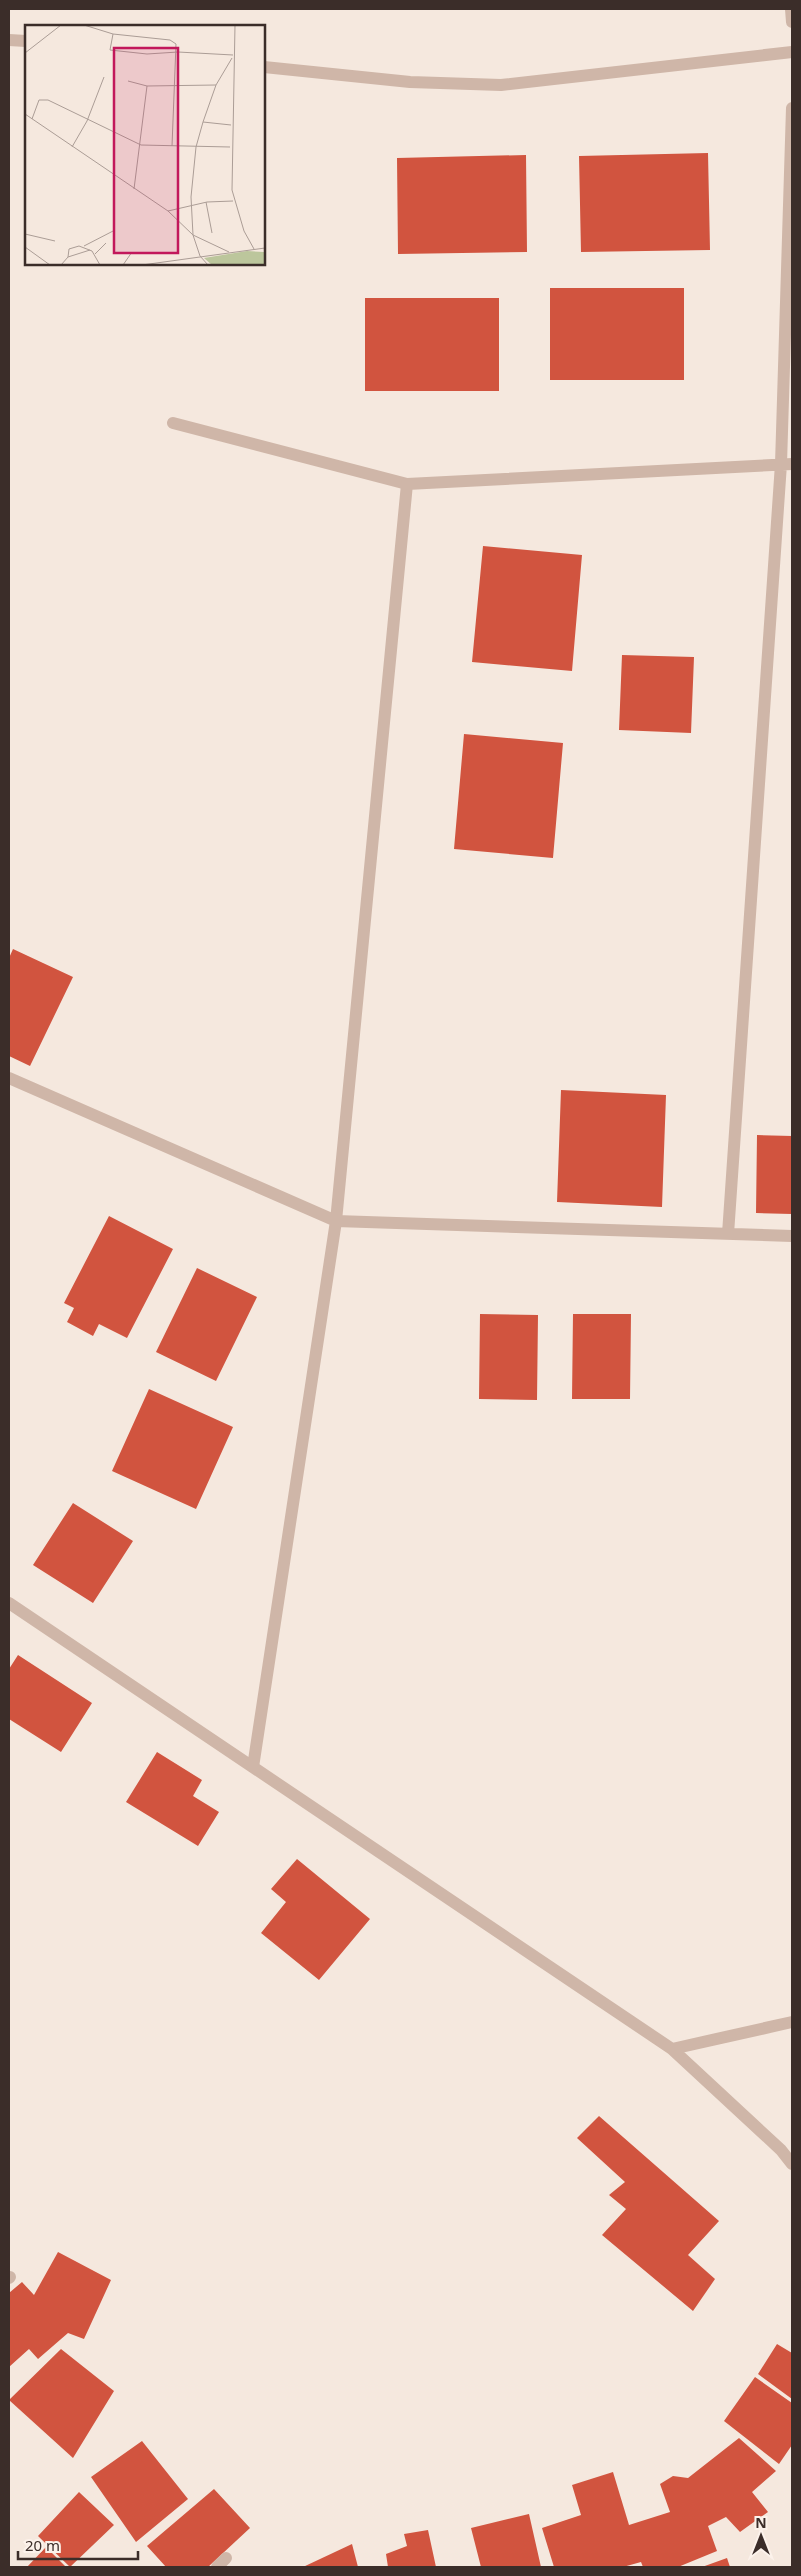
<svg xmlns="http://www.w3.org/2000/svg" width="801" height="2576" font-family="'Noto Sans',sans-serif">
  <rect width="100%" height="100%" fill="#f5e8de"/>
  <path fill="#d1543f" d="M708,153l2,97 -129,2 -2,-96z
    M526,155l1,97 -129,2 -1,-96z
    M550,288h134v92h-134z
    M365,298h134v93h-134z
    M483,546l99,9 -10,116 -100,-9z
    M622,655l72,2 -3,76 -72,-3z
    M464,734l99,9 -10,115 -99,-9z
    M13,949l60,28 -43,89 -21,-10v-98z
    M561,1090l105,5 -4,112 -105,-5z
    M757,1135l35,1v78l-36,-1z
    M109,1216l64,33 -46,89 -28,-14 -6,12 -26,-14 7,-14 -10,-5z
    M197,1268l60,29 -41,84 -60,-29z
    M480,1314l58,1 -1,85 -58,-1z
    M573,1314h58l-1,85h-58z
    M149,1389l84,38 -37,82 -84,-38z
    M73,1503l60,38 -40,62 -60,-38z
    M18,1655l74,48 -31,49 -52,-33v-50z
    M157,1752l45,28 -9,16 26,16 -21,34 -72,-44z
    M297,1859l73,60 -51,61 -58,-47 25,-31 -15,-13z
    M599,2116l120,105 -31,34 27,24 -22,32 -91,-76 24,-26 -17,-14 16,-13 -48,-44z
    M58,2252l53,28 -27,59 -16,-6 -30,26 -9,-10 -20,18v-74l13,-11 12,13z
    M777,2344l15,9v46l-34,-25z
    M61,2349l53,42 -41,67 -64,-58z
    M755,2377l37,26v42l-13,19 -55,-43z
    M739,2438l37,33 -24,21 16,20 -28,20 -14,-15 -18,9 9,25 -39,16h-35l-2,-5 -18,5h-69l-12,-39 39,-13 -9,-30 41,-13 16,53 41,-13 -10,-28 13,-8 15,2z
    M142,2441l46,58 -52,43 -45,-65z
    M214,2489l36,39 -42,39h-42l-19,-21z
    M79,2492l35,33 -44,42 -32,-31z
    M529,2514l12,53h-60l-10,-39z
    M428,2530l8,37h-48l-2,-13 21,-8 -3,-12z
    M352,2544l6,23h-55z
    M46,2547l20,20h-39z
    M727,2558l3,9h-28z"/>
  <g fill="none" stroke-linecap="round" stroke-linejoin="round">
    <path stroke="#cfb6a8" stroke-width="12" d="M173,423l234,61"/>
    <path stroke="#cfb6a8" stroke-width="12" d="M791,9l1,13
      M9,40l17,1
      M264,67l146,15 91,3 291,-33
      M9,1078l327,143 456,15
      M728,1234l53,-770 11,-356
      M9,1603l663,446 109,101 11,14
      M253,1767l83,-546 71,-737 385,-20
      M672,2049l120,-27
      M9,2278l1,-1
      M217,2567l9,-9"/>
  </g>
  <g transform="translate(25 25)">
    <rect width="240" height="240" fill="#f5e8de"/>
    <path d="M222,226l17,1 1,13h-53l-8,-7z" fill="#bcc69c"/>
    <path fill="none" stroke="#ab9d96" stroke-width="1" d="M59,0l29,9 57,6 6,4 -4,102M210,0l-3,165 12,41 10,18M88,9l-3,16 37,4 31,-2 55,3M0,28l36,-28M103,56l19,5M0,89l143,97 25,24 7,21 8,9M7,94l7,-19h9l93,45 89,2M178,97l28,3M47,122l15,-26 17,-44M109,164l13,-103 69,-1M181,177l6,31M143,186l39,-9 26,-1M0,209l30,7M59,221l31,-16M0,222l25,18M204,227l-36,-17 -2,-38 5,-50 7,-25 13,-37 16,-27M70,229l11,-11M43,232l22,-7M36,240l7,-8 1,-8 10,-3 13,5 8,14M98,240l9,-13M117,240l123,-17"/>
    <path fill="#c2185b" fill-opacity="0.15" stroke="#c2185b" stroke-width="2.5" d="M89,23h64v205h-64z"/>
    <rect width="240" height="240" fill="none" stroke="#3b2d29" stroke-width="2.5"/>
  </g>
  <rect width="801" height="2576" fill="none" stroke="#3b2d29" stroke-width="20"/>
  <g transform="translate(761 2536)" stroke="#fcf2eb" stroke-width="4" paint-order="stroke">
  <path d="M0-4L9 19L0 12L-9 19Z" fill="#3b2d29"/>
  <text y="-8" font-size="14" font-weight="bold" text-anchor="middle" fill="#3b2d29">N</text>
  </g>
  <path d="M18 2551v8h120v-8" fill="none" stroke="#3b2d29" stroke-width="2.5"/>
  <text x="25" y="2551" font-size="15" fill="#3b2d29" stroke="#fcf2eb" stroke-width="4" paint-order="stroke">20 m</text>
</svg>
